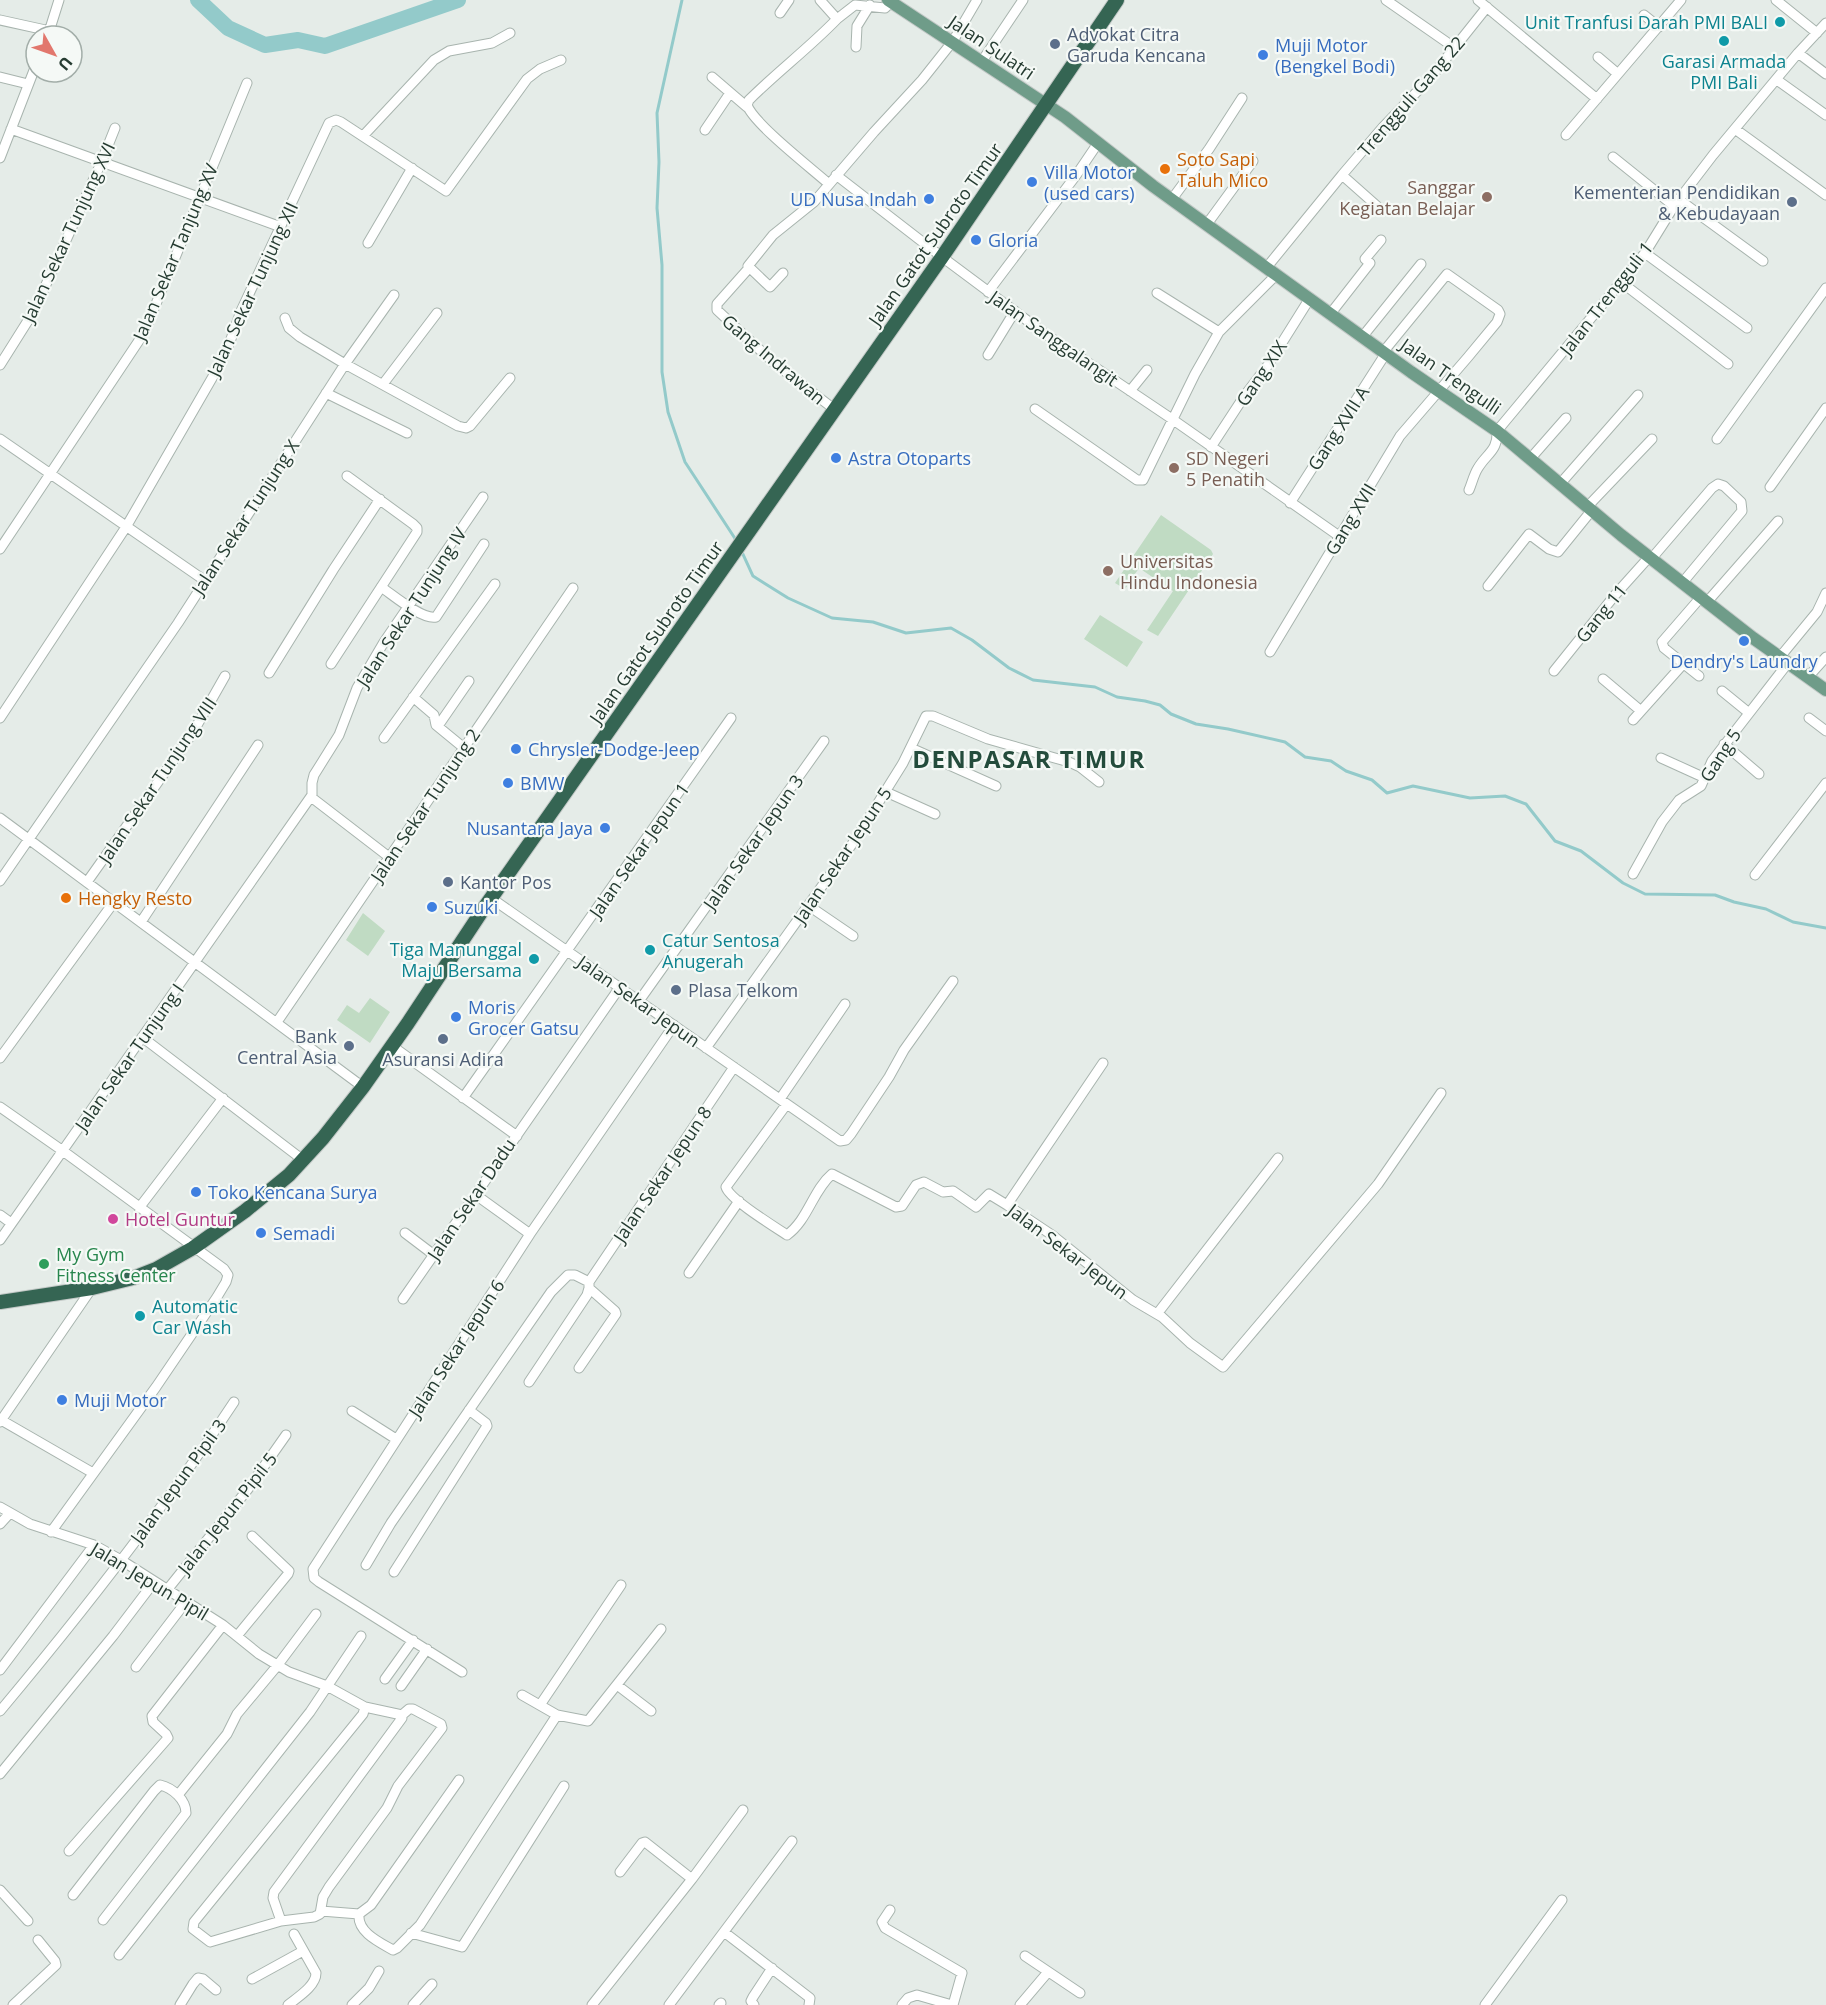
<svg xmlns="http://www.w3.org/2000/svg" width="1826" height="2005" font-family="'Open Sans',sans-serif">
  <rect width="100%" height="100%" fill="#e5ece8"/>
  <path fill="#c0dbc3" d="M1161,515l50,35 2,4 -55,82 -11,-6 26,-39 -34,-23 -14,21 -10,-6z
    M1100,615l43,27 -16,25 -43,-28z
    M363,913l22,18 -17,25 -22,-16z
    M370,998l20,14 -20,31 -33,-23 10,-15 12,8z"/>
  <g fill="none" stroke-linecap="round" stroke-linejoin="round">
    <path stroke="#93caca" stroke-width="3" d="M682,0l-25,113 2,49 -2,46 5,57v107l6,40 17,50 51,78
      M742,552l11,24 35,22 44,20 41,4 33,11 45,-5 21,12 37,28 24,12 62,7 22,10 28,4 15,4 11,9 25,10 32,5 57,13 20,15 26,4 15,10 26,9 15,13 26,-7 57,12 35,-2 21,8 29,37 26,10 42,32 22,11 70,1 19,7 32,7 27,13 33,6"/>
    <path stroke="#93caca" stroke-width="16" d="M198,0l30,28 37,17 33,-5 27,6 133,-46"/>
    <defs>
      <path id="minor" d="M820,0l17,19c-28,29 -60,53 -88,81l-2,5c7,19 64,63 82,79
        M1386,0l69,48
        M1478,0l119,99
        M1776,0l41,33
        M780,13l9,-13
        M1644,15l15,12
        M837,19l18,-14 30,3 6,-6
        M0,20l50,11
        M48,35l11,-35
        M856,47l1,-21 13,-21
        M1798,53l28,21
        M1598,57l20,17
        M982,61l41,-61
        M0,77l28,7
        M712,77l35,30
        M1777,80l49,35
        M11,129l270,98
        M1735,129l91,66
        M705,130l25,-37
        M1566,135l115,-135
        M363,136l71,-76 15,-9 43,-8 18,-10
        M1613,157l61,49
        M0,158l36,-93
        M836,175l106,82 102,76 128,86 167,117
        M1342,175l35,31
        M1172,199l37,-50 33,-51
        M1678,199l85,62
        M1207,224l46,-63
        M368,243l44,-75
        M1645,253l102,75
        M1267,267l75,-92 41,-48 49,-51 55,-69
        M749,268l-32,36v6l57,53 60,46
        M783,273l-13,14 -22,-21 25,-31 41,-33 60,-70 48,-52 31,-39 24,-41
        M1621,282l107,82
        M988,292l89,-118 21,-31
        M1157,293l62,39
        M1331,313l39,-50 -5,-4 16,-19
        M285,318l4,10 11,9 45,27 113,62 8,2 4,-2 40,-48
        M1363,336l58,-72
        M988,355l27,-44
        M0,365l34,-54 67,-148 14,-35
        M383,384l54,-71
        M1130,391l17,-21
        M326,393l81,40
        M1035,409l102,71h6l52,-106 24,-42 58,-58
        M0,439l204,141
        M1717,439l109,-151
        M1211,447l34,-52 23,-30 42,-67
        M1530,459l36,-41
        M1560,484l78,-89
        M1770,487l56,-79
        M1469,490c3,-7 5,-16 9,-22 9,-15 20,-17 19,-37l148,-178 29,-47 39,-51 85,-102 28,-30
        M1290,503l96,-150
        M1588,506l64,-67
        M0,549l144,-216 103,-250
        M1652,558l60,-70 6,-4 6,2 17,16 1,9 -59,71
        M1488,586l41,-52 20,15 9,3 34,-42
        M381,587c12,8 41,33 55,30l48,-73
        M1707,602l71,-81
        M1270,652l130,-216 68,-79 29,-35 3,-8 -2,-4 -51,-36 -63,77
        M1780,657l37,-45 9,-19
        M331,664l86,-132v-4l-4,-4 -66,-48
        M1554,671l61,-76 35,-39
        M269,673l64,-103 47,-71
        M1699,676l-35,-28 -2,-6 39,-45
        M1808,677l18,-20
        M1603,679l38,32
        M1722,691l27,22
        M413,697l21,18 2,10 28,23
        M0,718l126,-191 93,-161 8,-16 14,-39 88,-188 7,-3 5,2 105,69 81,-112 13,-10 21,-9
        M1809,718l17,13
        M1633,720l51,-57
        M438,726l31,-45
        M384,738l111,-154
        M1724,744l35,30
        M911,748l85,38
        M1661,758l44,20
        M886,792l49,22
        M311,797l78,60
        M0,818l363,269
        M1633,874l29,-52 17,-22 22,-14 11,-25 76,-98
        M1755,875l71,-92
        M0,881l178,-258 167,-259 49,-69
        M87,882l105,-148 33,-58
        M491,898l349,243 6,-1 5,-6 38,-57 15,-27 49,-69
        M809,906l44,30
        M141,922l117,-177
        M639,1001l185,-260
        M277,1022l296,-434
        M142,1037l161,123
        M392,1046l125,90
        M706,1048l149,-208 48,-77 23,-47h7l55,23 81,23 11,5 19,15
        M0,1058l114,-156
        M463,1098l268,-380
        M780,1099l65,-95
        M786,1105l-60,82c3,12 49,40 61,48 21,-15 26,-45 45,-61l64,33 6,-1 14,-21 8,-3 19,10 10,-1 23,16 13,-13 18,11 45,30 81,65 29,17 28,26 33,24 155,-183 63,-91
        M0,1107l63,44 161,118 4,6 -2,7 -9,15 -61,90 -105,145
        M476,1195l54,39
        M1007,1205l96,-142
        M139,1208l84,-110
        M0,1215l11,8
        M405,1233l29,22
        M0,1240l312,-445v-12l2,-8 25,-40 18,-47 27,-46 99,-145
        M689,1273l50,-72
        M403,1299l217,-312
        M1157,1314l121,-156
        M579,1368l37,-54 -1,-3 -26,-23
        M529,1382l58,-87 2,-7v-6l145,-215
        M352,1411l44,28
        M1,1420l92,53
        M0,1422l92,-134
        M0,1507l30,17 64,21 27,15 102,65 36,29 30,18 38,14 38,21 37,8
        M0,1524l10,-11
        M366,1565l25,-42 160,-231 17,-17h7l14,7
        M394,1572l93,-146 -1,-3 -17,-13
        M167,1590l81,-101 38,-54
        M237,1636l51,-62 1,-3 -37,-35
        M136,1667l49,-64
        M0,1670l94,-125
        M462,1672l-143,-90 -5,-4 -1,-9 217,-335 144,-209
        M385,1679l28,-39
        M617,1685l34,26
        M401,1686l26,-37
        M522,1695l35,20 31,6 73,-92
        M540,1705l81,-120
        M0,1711c83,-99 163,-201 234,-309
        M0,1774l113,-138 41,-54
        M178,1795l49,-61 10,-20 40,-48 39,-52
        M69,1851l99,-113 -2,-4 -13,-12 -1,-6 71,-91
        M620,1872l22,-29 3,-1 47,37
        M0,1890l28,31
        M73,1895l81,-104 6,-6c13,3 26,15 26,28l-83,107
        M890,1910l-8,12 3,6 77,45 -9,32
        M321,1911l38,3 12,-9 88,-125
        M359,1914c-2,18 20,28 34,36l4,-2 23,-23 137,-210
        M281,1921l-8,-23 1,-6 128,-174v-3l7,-6h4l28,15 1,4 -44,58 -11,22 -58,79 -6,10 -3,17 -6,3 -33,4 -71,21 -17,-13 1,-7 169,-208 2,-7
        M724,1932l86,66 -1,7
        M411,1933l51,14 102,-161
        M119,1955l191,-243 51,-76
        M1025,1956l55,37
        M252,1979l51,-28
        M13,2005l43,-40 -1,-4 -17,-21
        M180,2005l13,-21 5,-6 5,1 13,11
        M288,2005c10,-8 28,-19 28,-32l-22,-39
        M352,2005l17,-17 10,-17
        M413,2005l19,-21
        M592,2005l100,-126 51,-69
        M669,2005l123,-164
        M719,2005l2,-2
        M754,2005l-3,-4 2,-4 19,-29
        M902,2005l6,-7 9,-3 35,10
        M1020,2005l28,-33
        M1485,2005l77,-105"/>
      <path id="major" d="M888,0l177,117 88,69 258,186 86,59 124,104 132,103 73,52"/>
      <path id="highway" d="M0,1302l92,-14 41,-10 23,-9 37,-21 52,-37 44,-36 34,-37 40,-51 45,-64 76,-115 458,-651 175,-257"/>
    </defs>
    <use href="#minor" stroke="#a8b4ae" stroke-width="11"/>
    <use href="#major" stroke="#c2c8c6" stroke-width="14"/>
    <use href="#highway" stroke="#c2c8c6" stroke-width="16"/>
    <use href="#minor" stroke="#fff" stroke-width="9"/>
    <use href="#major" stroke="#6f9c89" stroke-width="12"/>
    <use href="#highway" stroke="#356553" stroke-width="14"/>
  </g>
  <g fill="#0f9aa8" stroke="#f5f9f6" stroke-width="2">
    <circle cx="1780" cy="22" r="6"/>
    <circle cx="1724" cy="41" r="6"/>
    <circle cx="650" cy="950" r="6"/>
    <circle cx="534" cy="959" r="6"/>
    <circle cx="140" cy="1316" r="6"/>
  </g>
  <g fill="#5c6f8a" stroke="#f5f9f6" stroke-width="2">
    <circle cx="1055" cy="44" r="6"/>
    <circle cx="1792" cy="202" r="6"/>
    <circle cx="448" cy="882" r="6"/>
    <circle cx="676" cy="990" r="6"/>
    <circle cx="443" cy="1039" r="6"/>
    <circle cx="349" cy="1046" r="6"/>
  </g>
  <g fill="#3f7fe0" stroke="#f5f9f6" stroke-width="2">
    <circle cx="1263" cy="55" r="6"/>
    <circle cx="1032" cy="182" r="6"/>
    <circle cx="929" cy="199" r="6"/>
    <circle cx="976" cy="240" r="6"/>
    <circle cx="836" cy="458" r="6"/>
    <circle cx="1744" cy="641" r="6"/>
    <circle cx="516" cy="749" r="6"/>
    <circle cx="508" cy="783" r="6"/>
    <circle cx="605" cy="828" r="6"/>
    <circle cx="432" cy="907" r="6"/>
    <circle cx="456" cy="1017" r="6"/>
    <circle cx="196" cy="1192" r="6"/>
    <circle cx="261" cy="1233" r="6"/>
    <circle cx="62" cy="1400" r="6"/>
  </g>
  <g fill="#e8710a" stroke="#f5f9f6" stroke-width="2">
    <circle cx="1165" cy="169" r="6"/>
    <circle cx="66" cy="898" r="6"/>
  </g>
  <g fill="#8d6e63" stroke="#f5f9f6" stroke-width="2">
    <circle cx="1487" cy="197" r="6"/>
    <circle cx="1174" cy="468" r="6"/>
    <circle cx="1108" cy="571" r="6"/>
  </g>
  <circle fill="#d1479c" stroke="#f5f9f6" stroke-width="2" cx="113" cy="1219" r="6"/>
  <circle fill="#2e9e5b" stroke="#f5f9f6" stroke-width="2" cx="44" cy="1264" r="6"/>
  <g text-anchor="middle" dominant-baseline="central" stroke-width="4.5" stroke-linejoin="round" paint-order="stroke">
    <g font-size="18" fill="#0d838f" stroke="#f5f9f6" text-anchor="end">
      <text x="1768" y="22">Unit Tranfusi Darah PMI BALI</text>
      <text x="1724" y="61" text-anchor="middle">Garasi Armada<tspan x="1724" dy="21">PMI Bali</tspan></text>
      <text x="662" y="940" text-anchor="start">Catur Sentosa<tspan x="662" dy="21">Anugerah</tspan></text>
      <text x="522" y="949">Tiga Manunggal<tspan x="522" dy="21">Maju Bersama</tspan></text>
      <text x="152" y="1306" text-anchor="start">Automatic<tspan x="152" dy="21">Car Wash</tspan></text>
    </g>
    <g font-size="18" fill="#4e5e75" stroke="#f5f9f6" text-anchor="start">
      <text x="1067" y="34">Advokat Citra<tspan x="1067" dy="21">Garuda Kencana</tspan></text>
      <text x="1780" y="192" text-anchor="end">Kementerian Pendidikan<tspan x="1780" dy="21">&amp; Kebudayaan</tspan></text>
      <text x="460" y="882">Kantor Pos</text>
      <text x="688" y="990">Plasa Telkom</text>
      <text x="337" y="1036" text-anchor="end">Bank<tspan x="337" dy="21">Central Asia</tspan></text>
      <text x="443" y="1059" text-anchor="middle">Asuransi Adira</text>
    </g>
    <g font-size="18" fill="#366cbe" stroke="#f5f9f6" text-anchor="start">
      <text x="1275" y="45">Muji Motor<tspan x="1275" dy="21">(Bengkel Bodi)</tspan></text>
      <text x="1044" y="172">Villa Motor<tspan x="1044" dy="21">(used cars)</tspan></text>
      <text x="917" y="199" text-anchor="end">UD Nusa Indah</text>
      <text x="988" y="240">Gloria</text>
      <text x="848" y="458">Astra Otoparts</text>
      <text x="1744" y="661" text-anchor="middle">Dendry's Laundry</text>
      <text x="528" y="749">Chrysler-Dodge-Jeep</text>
      <text x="520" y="783">BMW</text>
      <text x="593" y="828" text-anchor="end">Nusantara Jaya</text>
      <text x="444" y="907">Suzuki</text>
      <text x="468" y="1007">Moris<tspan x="468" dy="21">Grocer Gatsu</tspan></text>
      <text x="208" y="1192">Toko Kencana Surya</text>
      <text x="273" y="1233">Semadi</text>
      <text x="74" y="1400">Muji Motor</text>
    </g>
    <g font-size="18" fill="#263c32" stroke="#f5f9f6">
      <text transform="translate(992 47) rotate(34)">Jalan Sulatri</text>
      <text transform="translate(1411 96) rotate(-49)">Trengguli Gang 22</text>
      <text transform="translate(68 232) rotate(-65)">Jalan Sekar Tunjung XVI</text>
      <text transform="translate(935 234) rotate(-55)">Jalan Gatot Subroto Timur</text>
      <text transform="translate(175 252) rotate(-67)">Jalan Sekar Tanjung XV</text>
      <text transform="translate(252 289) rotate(-65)">Jalan Sekar Tunjung XII</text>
      <text transform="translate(1606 298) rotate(-52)">Jalan Trengguli 1</text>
      <text transform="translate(1054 338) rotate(35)">Jalan Sanggalangit</text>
      <text transform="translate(774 359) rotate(40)">Gang Indrawan</text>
      <text transform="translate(1261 373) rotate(-56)">Gang XIX</text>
      <text transform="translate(1451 376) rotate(35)">Jalan Trengulli</text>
      <text transform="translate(1338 428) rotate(-57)">Gang XVII A</text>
      <text transform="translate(245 517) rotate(-57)">Jalan Sekar Tunjung X</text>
      <text transform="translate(1350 519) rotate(-59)">Gang XVII</text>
      <text transform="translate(411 607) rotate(-57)">Jalan Sekar Tunjung IV</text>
      <text transform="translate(1601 613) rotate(-51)">Gang 11</text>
      <text transform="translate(656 632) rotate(-55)">Jalan Gatot Subroto Timur</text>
      <text transform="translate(1720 755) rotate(-57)">Gang 5</text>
      <text transform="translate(157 780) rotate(-56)">Jalan Sekar Tunjung VIII</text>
      <text transform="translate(425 805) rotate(-56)">Jalan Sekar Tunjung 2</text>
      <text transform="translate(753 842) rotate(-55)">Jalan Sekar Jepun 3</text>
      <text transform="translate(639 850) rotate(-55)">Jalan Sekar Jepun 1</text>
      <text transform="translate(842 855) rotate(-56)">Jalan Sekar Jepun 5</text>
      <text transform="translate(639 1001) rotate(35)">Jalan Sekar Jepun</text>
      <text transform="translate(129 1057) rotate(-55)">Jalan Sekar Tunjung I</text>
      <text transform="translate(662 1174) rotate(-56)">Jalan Sekar Jepun 8</text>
      <text transform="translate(471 1199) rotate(-56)">Jalan Sekar Dadu</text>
      <text transform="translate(1068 1251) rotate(37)">Jalan Sekar Jepun</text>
      <text transform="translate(456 1348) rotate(-57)">Jalan Sekar Jepun 6</text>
      <text transform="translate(178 1481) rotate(-54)">Jalan Jepun Pipil 3</text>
      <text transform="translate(227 1513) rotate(-52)">Jalan Jepun Pipil 5</text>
      <text transform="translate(150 1581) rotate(31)">Jalan Jepun Pipil</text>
    </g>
    <g font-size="18" fill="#c56008" stroke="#f5f9f6" text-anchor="start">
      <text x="1177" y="159">Soto Sapi<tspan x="1177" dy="21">Taluh Mico</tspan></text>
      <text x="78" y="898">Hengky Resto</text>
    </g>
    <g font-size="18" fill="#785e54" stroke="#f5f9f6" text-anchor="start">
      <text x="1475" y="187" text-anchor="end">Sanggar<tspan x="1475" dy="21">Kegiatan Belajar</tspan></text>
      <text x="1186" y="458">SD Negeri<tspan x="1186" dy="21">5 Penatih</tspan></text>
      <text x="1120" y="561">Universitas<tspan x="1120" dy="21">Hindu Indonesia</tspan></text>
    </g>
    <g font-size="18" fill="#b23c85" stroke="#f5f9f6" text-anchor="start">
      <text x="125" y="1219">Hotel Guntur</text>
    </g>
    <g font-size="18" fill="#27864d" stroke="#f5f9f6" text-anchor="start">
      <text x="56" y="1254">My Gym<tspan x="56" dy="21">Fitness Center</tspan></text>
    </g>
    <g font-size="24" font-weight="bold" letter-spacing="1.5" fill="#244c3c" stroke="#f5f9f6">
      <text x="1029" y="758">DENPASAR TIMUR</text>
    </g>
  </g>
  <g transform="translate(54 54) rotate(130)"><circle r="28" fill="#f5f9f6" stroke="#a2ada8" stroke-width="1.5"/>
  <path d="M0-4.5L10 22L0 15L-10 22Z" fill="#e2776d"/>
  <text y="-9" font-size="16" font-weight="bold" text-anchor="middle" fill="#263c32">U</text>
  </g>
</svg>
